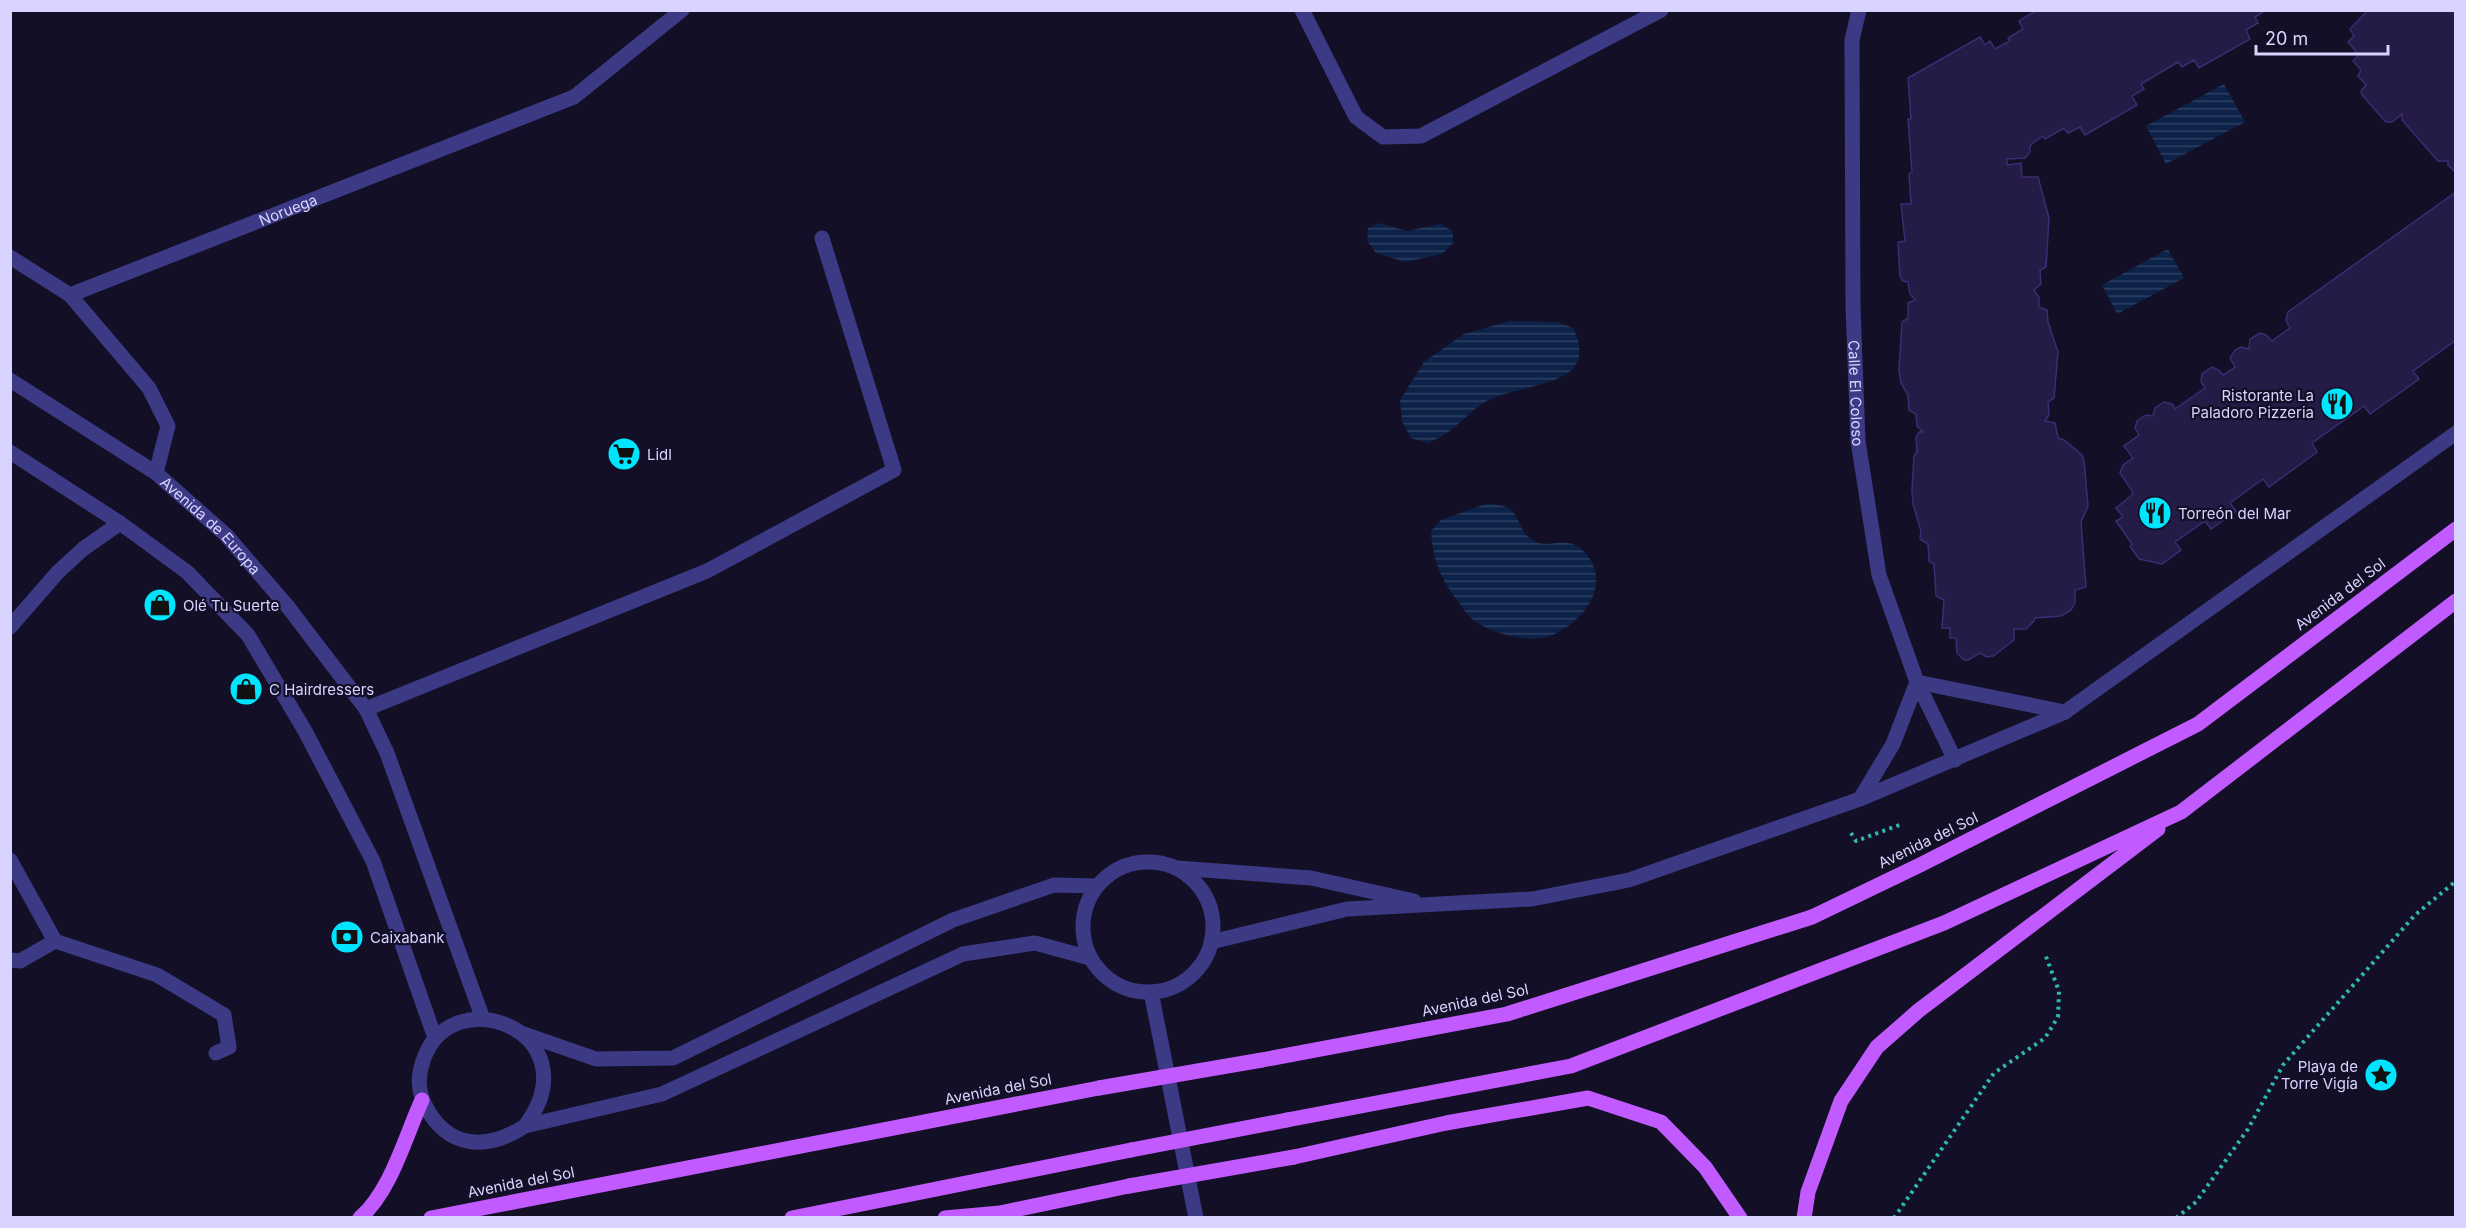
<svg xmlns="http://www.w3.org/2000/svg" width="2466" height="1228" font-family="Inter,sans-serif">
  <defs>
    <pattern id="water-rules" width="6" height="5" patternUnits="userSpaceOnUse" patternTransform="scale(1.5)"><rect width="6" height="5" fill="#0c2248"/><path d="M0 2.5h6" fill="none" stroke="#2f4163"/></pattern>
  </defs>
  <rect width="100%" height="100%" fill="#130f26"/>
  <path fill="url(#water-rules)" d="M2224,84l21,38 -79,42 -20,-38z
    M1379,223l28,8 34,-7 12,8v11l-11,11 -37,8 -29,-9 -9,-12 1,-13z
    M2168,249l16,29 -67,36 -15,-29z
    M1510,321l48,1 15,6c29,58 -46,55 -80,70 -16,6 -28,21 -41,31 -7,6 -16,10 -24,14l-17,-5 -9,-17 -2,-21 24,-38 40,-28z
    M1486,504c42,0 24,25 50,38 13,6 30,-5 44,6 36,31 6,74 -30,88 -21,8 -61,-3 -78,-17 -5,-4 -10,-12 -14,-18 -18,-23 -25,-41 -27,-70l10,-11z"/>
  <path fill="#241b47" stroke="#3b2d73" stroke-width="1.5" d="M2037,10h229l-11,7 3,6 -12,7 4,9 -51,29 -5,-8 -12,7 -4,-5 -37,22 3,5 -12,7 5,9 -52,30 -5,-8 -12,6 -4,-5 -19,11 -2,-3 -10,7 -3,3v6l-5,6 -18,1v6l14,-2 1,14h16l11,41 -3,49 -6,3 1,14 -7,6 5,7v10l8,3 1,12 10,30 -4,46 -6,4 1,13 -4,6 10,2 3,15 6,2 18,15 2,6 4,45 -7,16 5,65 -11,3v13l-4,7 -10,6 -26,2 -1,3 -8,8h-12v11l-21,16 -6,1 -7,-4 -12,7h-4l-7,-7 -1,-15h-6v-10h-8l2,-28 -8,-4 -2,-32 -5,-3 -1,-17 -8,-5 1,-8 -8,-27 -1,-14 2,-34 3,-5 -1,-13 3,-6h4l-6,-6 -1,-12 -7,-4 -1,-15 -7,-12 -2,-13 3,-48 6,-4v-15l7,-3 -5,-6 -2,-12 -5,-1 -3,-5 -2,-34 7,-1 -4,-37h10l-2,-30 3,-2 -4,-53h3l-3,-41 72,-41 5,8 5,-4 5,8 15,-8 -2,-3 15,-9 -4,-8z
    M2368,10h88v163l-8,-8v-4h-10l-36,-41v-6l-10,8h-6l-24,-27 -1,-4 5,-6 -8,-9 3,-6 -8,-9 6,-6 -11,-13 6,-6 -4,-7z
    M2456,192v148l-43,31 6,8 -49,35 -6,-8 -52,37 5,9 -48,35 -6,-8 -33,24 6,8 -25,18 -6,-8 -30,21 6,8 -19,14 -23,-5 -9,-13 2,-2 -16,-23 7,-4 -7,-9 16,-13 1,-3 -13,-19 3,-8 10,-7 -9,-12 15,-11 -4,-7 2,-7 9,-6 7,1 2,-8 9,-6 8,2 3,5 30,-21 -4,-6 1,-8 10,-7 7,3 4,5 12,-8 -5,-9 5,-8 6,-3 8,2 1,-10 10,-6 6,2 6,6 18,-13 -4,-8 2,-8z"/>
  <g fill="none" stroke-linecap="round" stroke-linejoin="round">
    <path stroke="#2fb8b0" stroke-width="4" stroke-dasharray="3 4.5" stroke-linecap="butt" d="M1851,833l5,8 46,-17
      M1894,1218l100,-145 51,-35 13,-21 1,-26 -14,-37
      M2176,1218l20,-16 52,-73 35,-64 132,-150 41,-34"/>
    <g stroke="#3d3a85" stroke-width="15">
      <path d="M1302,10l54,107 27,20 38,-1 240,-126"/>
      <path id="s1" d="M1859,10l-7,30 1,266 5,135 21,134 38,107 38,78"/>
      <path d="M10,257l60,38"/>
      <path id="s2" d="M10,380l146,93 70,62 62,72 78,102 21,44 96,266"/>
      <path d="M10,452l110,71 67,49 61,63 57,96 68,130 62,177"/>
      <path id="s3" d="M156,473l12,-47 -19,-38 -79,-93 504,-198 108,-87"/>
      <path d="M10,627l48,-55 25,-23 37,-26"/>
      <path d="M1917,682l148,30"/>
      <path d="M366,709l341,-138 187,-101 -72,-232"/>
      <path d="M1860,799l33,-55 24,-62"/>
      <path d="M10,860l45,81 102,34 67,40 5,32 -13,6"/>
      <circle cx="1148" cy="927" r="65"/>
      <path d="M1177,868l134,10 103,23"/>
      <path d="M1211,942l136,-33 185,-10 97,-19 231,-81 205,-87 391,-279"/>
      <path d="M10,960l10,1 35,-20"/>
      <path d="M1151,992l45,226"/>
      <path d="M524,1034l72,25 77,-1 280,-138 101,-35 43,1"/>
      <path d="M525,1126c69,-93 -74,-150 -102,-65 -5,14 -5,30 2,44 22,44 62,46 100,21l137,-32 301,-140 72,-11 55,15"/>
    </g>
    <path stroke="#c25bff" stroke-width="15" d="M1262,1060l245,-46 305,-97 108,-52 278,-141 258,-195
      M1287,1120l284,-54 373,-143 237,-111 275,-211
      M1294,1157l152,-34 142,-25 73,24 44,45 35,51
      M360,1218c31,-27 45,-81 62,-118
      M431,1218l668,-130
      M792,1218l339,-68
      M945,1218l55,-5 129,-27
      M1804,1218l4,-26 33,-91 36,-54 41,-36 240,-182"/>
    <path stroke="#c25bff" stroke-width="15" d="M1099,1088l163,-28
      M1131,1150l156,-30
      M1129,1186l165,-29"/>
  </g>
  <defs>
    <symbol id="restaurant-disc" viewBox="-11 -11 22 22"><circle r="9.5" fill="#00e5ff" stroke="#130f26"/><path d="M-5-6h1v4h1v-4h1v4h1v-4h1v5L-1.5 .5V6h-2V.5L-5-1ZM5-6V6H3V1.5H1.5Q1.5-4 5-6Z" fill="#111"/></symbol>
    <symbol id="supermarket-disc" viewBox="-11 -11 22 22"><circle r="9.5" fill="#00e5ff" stroke="#130f26"/><path d="M-6-5.5h2.5l.6 2H6L4.5 2H-2.5L-4.4-4H-6ZM-1.5 3.2a1.3 1.3 0 1 0 .1 0ZM3 3.2a1.3 1.3 0 1 0 .1 0Z" fill="#111"/></symbol>
    <symbol id="shop-disc" viewBox="-11 -11 22 22"><circle r="9.5" fill="#00e5ff" stroke="#130f26"/><path d="M-5-2.5h2.3a2.7 3.5 0 0 1 5.4 0H5L5.5 6h-11ZM-1.5-2.5h3a1.5 2.3 0 0 0-3 0Z" fill="#111"/></symbol>
    <symbol id="bank-disc" viewBox="-11 -11 22 22"><circle r="9.5" fill="#00e5ff" stroke="#130f26"/><path d="M-6-4H6V4H-6ZM0-2.3a2.3 2.3 0 1 0 0 4.6a2.3 2.3 0 1 0 0-4.6Z" fill="#111"/></symbol>
    <symbol id="sight-disc" viewBox="-11 -11 22 22"><circle r="9.5" fill="#00e5ff" stroke="#130f26"/><path d="M0-6L1.8-2.2L6-1.7L2.9 1.2L3.7 5.4L0 3.3L-3.7 5.4L-2.9 1.2L-6-1.7L-1.8-2.2Z" fill="#111"/></symbol>
  </defs>
  <g fill-rule="evenodd">
    <use href="#restaurant-disc" x="2318" y="385" width="38" height="38"/>
    <use href="#supermarket-disc" x="605" y="435" width="38" height="38"/>
    <use href="#restaurant-disc" x="2136" y="494" width="38" height="38"/>
    <use href="#shop-disc" x="141" y="586" width="38" height="38"/>
    <use href="#shop-disc" x="227" y="670" width="38" height="38"/>
    <use href="#bank-disc" x="328" y="918" width="38" height="38"/>
    <use href="#sight-disc" x="2362" y="1056" width="38" height="38"/>
  </g>
  <g text-anchor="middle" dominant-baseline="central" stroke-width="4.5" stroke-linejoin="round" paint-order="stroke">
    <g font-size="15" fill="#d9d4ff" stroke="#130f26">
      <text stroke="none"><textPath href="#s3" startOffset="447">Noruega</textPath></text>
      <text stroke="none"><textPath href="#s1" startOffset="384">Calle El Coloso</textPath></text>
      <text stroke="none"><textPath href="#s2" startOffset="249">Avenida de Europa</textPath></text>
      <text transform="translate(2340 594) rotate(-37)">Avenida del Sol</text>
      <text transform="translate(1928 840) rotate(-26)">Avenida del Sol</text>
      <text transform="translate(1475 1000) rotate(-12)">Avenida del Sol</text>
      <text transform="translate(998 1089) rotate(-11)">Avenida del Sol</text>
      <text transform="translate(521 1182) rotate(-11)">Avenida del Sol</text>
    </g>
    <g font-size="15" fill="#d9d4ff" stroke="#130f26" text-anchor="start">
      <text x="2314" y="395" text-anchor="end">Ristorante La<tspan x="2314" dy="17">Paladoro Pizzeria</tspan></text>
      <text x="647" y="454">Lidl</text>
      <text x="2178" y="513">Torreón del Mar</text>
      <text x="183" y="605">Olé Tu Suerte</text>
      <text x="269" y="689">C Hairdressers</text>
      <text x="370" y="937">Caixabank</text>
      <text x="2358" y="1066" text-anchor="end">Playa de<tspan x="2358" dy="17">Torre Vigía</tspan></text>
    </g>
  </g>
  <rect width="2466" height="1228" fill="none" stroke="#d9d4ff" stroke-width="24"/>
  <path d="M2256 45v9h132v-9" fill="none" stroke="#d9d4ff" stroke-width="3"/>
  <text x="2265" y="45" font-size="18" fill="#d9d4ff" stroke="#130f26" stroke-width="4.5" paint-order="stroke">20 m</text>
</svg>
